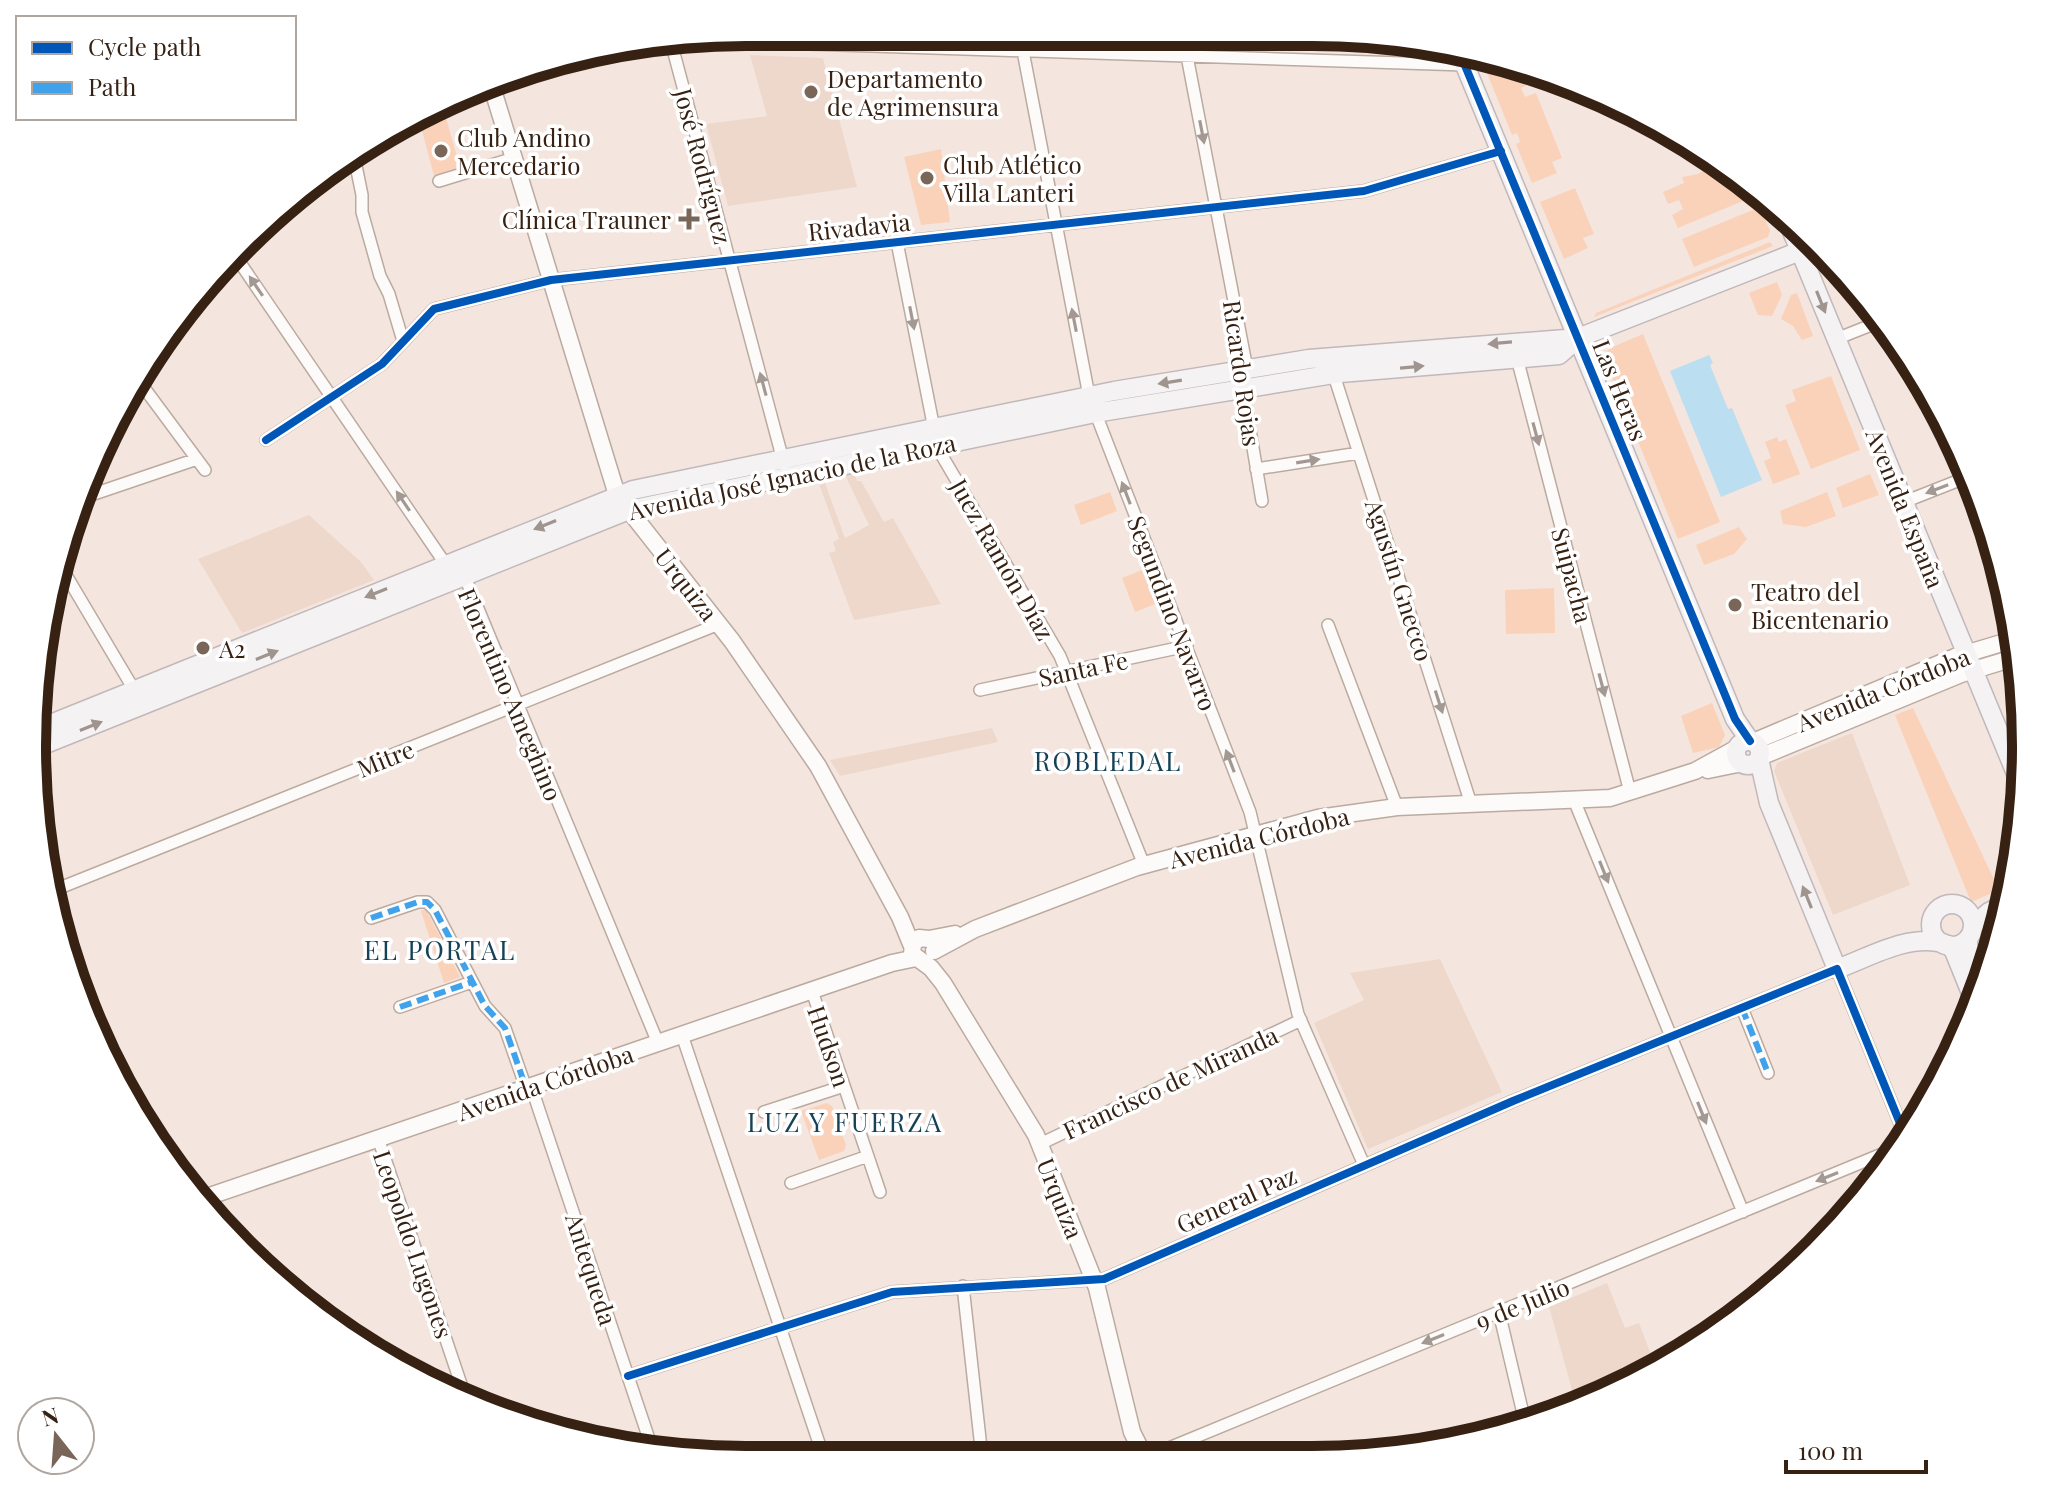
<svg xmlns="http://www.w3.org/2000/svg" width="2058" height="1492" font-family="'Playfair Display',serif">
  <rect width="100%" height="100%" fill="#f4e6de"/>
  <path fill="#eed8cc" d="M783,32h324v8z
    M750,55l73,3 34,129 -129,19 -22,-82 61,-8z
    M854,473l3,8h4l23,41 9,-4 48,86 -87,16 -25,-67 7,-2 -3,-9 6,-3 -21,-58 6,-1 21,58 24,-13 -24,-50z
    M309,515l52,47 13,18 -132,53 -44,-74z
    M992,728l6,14 -158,34 -10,-16z
    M1852,733l58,152 -77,30 -59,-144 3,-8z
    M1440,959l62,133 -134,57 -54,-126 50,-23 -14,-27z
    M1607,1283l18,45 14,-5 16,42 -69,40 -9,3 -28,-101z"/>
  <path fill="#fad2ba" d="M1479,54l17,2 30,14 5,13 -10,5 4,9 11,-4 26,65 -10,4 5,11 -25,10 -16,-39 4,-2 -3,-9 -5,2 -27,-67 4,-2 -3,-7h-5z
    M446,118l14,49 -26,9 -13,-49z
    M941,149l9,73 -29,3 -17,-68z
    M1718,161l37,35 -77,32 -6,-13 11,-6 -4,-9 -11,4 -5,-12 21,-9 -2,-6 16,-3z
    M1575,188l19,46 -11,4 5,10 -24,11 -24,-57z
    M1760,207l10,24 -2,6 -74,30 -12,-28z
    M1770,242l3,4 -179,71 2,-4z
    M1777,282l5,13 -10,21 -14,-1 -9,-22z
    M1797,293l16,43 -11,4 -9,-14 -12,-7 10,-24z
    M1643,334l77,188 -42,17 -74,-181 1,-5 5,-5z
    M1831,376l29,74 -49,19 -26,-64 11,-4 -4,-11z
    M1777,437l2,5 7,-3 14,35 -27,10 -9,-23 7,-3 -6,-16z
    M1870,474l9,21 -36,13 -7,-20z
    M1110,492l7,19 -36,14 -7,-20z
    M1827,492l9,24 -30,11 -23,-3 -3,-13z
    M1739,527l8,12 -13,15 -30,11 -8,-20z
    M1145,569l13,34 -23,9 -13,-34z
    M1554,588l1,45 -49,1 -1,-44z
    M1712,703l13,32 -6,12 -26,6 -12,-37z
    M1913,708l86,182 -28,12 -76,-187z
    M426,909l34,68 -16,6 -23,-72z
    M827,1103l5,3 14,39 -2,6 -25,9 -18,-49z"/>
  <path fill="#bbdef0" d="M1709,355l4,8 -3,2 18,44 4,-1 30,72 -41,17 -51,-126z"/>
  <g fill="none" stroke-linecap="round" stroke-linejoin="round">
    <defs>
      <path id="street" d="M685,40l780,25
        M671,42l113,422
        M1023,51l66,345 161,416 48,202 66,151
        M1187,56l60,313 -4,20 19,112
        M353,151l9,44v17l18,64 9,18 14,47
        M439,181l75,-23
        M897,242l41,207 122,207 84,209
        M234,254l208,305 25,23 191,461
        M1836,339l48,-19
        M1517,358l113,434
        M1332,369l139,435
        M139,381l66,89
        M266,440l116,-76 52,-55 117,-29 813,-89 137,-40
        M1256,469l103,-16
        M85,497l112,-38
        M1904,502l66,-26
        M63,570l73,123
        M1328,625l69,182
        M980,690l207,-44
        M1574,800l169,412
        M52,891l667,-267
        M371,918l47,-16h9l8,8 50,96 20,22 21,60
        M812,991l68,201
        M400,1007l72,-25
        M1742,1008l26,65
        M682,1035l142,423
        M531,1086l122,365
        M764,1112l80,-26
        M152,1132l58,81
        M378,1138l87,258
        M1040,1144l261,-124
        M791,1183l77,-27
        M963,1286l19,171
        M1499,1312l26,110
        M628,1376l264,-84 212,-13 409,-178 324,-132 69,169
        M821,1449l160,4
        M1144,1452l20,-2 735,-303"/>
      <path id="secondary" d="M492,87l125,408 115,146 86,125 82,151 12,29
        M1753,742l202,-85 60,-18
        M1760,757l201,-83 56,-17
        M1708,770l34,-7
        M955,934l-26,5 -10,-1 -6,6 -1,10 19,14 12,15 93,152 61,153 35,144 9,18
        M934,951l41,-22 162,-62 181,-49 79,-11 213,-9 85,-27 42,-23
        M198,1200l694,-237 24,-5"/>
      <path id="primary" d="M1459,51l276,668 15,22
        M1791,229l231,559
        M38,729l595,-239 481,-99 195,-32 269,-21 222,-87
        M1736 753a12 12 0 1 1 24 0a12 12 0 1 1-24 0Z
        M38,747l591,-237 466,-97 245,-40 219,-18 19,-17
        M1759,759l10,44 68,166c33,-12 70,-35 106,-26
        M1931 925a21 21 0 1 1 42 0a21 21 0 1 1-42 0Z
        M1973,926l16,-14 16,-8
        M1968,939v7l16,38
        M1949,945l5,6 21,52"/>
    </defs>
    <use href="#street" stroke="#bbaaa0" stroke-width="14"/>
    <use href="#secondary" stroke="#bbaaa0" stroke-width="19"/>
    <use href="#primary" stroke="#c0b8ba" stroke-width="21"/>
    <use href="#street" stroke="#fdfbfa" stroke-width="11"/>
    <use href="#secondary" stroke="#fdfbfa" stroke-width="16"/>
    <use href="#primary" stroke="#f5f2f4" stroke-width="18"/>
    <path stroke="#3fa2ea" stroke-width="6" stroke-dasharray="12 6" stroke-linecap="butt" d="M371,918l47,-16h9l8,8 50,96 20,22 21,60
      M400,1007l72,-25
      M1742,1008l26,65"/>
    <defs>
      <path id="cycleway" d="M1459,51l276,668 15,22
        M266,440l116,-76 52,-55 117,-29 813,-89 137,-40
        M628,1376l264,-84 212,-13 409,-178 324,-132 69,169"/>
    </defs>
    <use href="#cycleway" stroke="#fff" stroke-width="13"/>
    <use href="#cycleway" stroke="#0057b8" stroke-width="8"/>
  </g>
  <defs><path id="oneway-solid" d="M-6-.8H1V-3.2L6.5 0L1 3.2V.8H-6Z" transform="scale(2)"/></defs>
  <g fill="#a49992">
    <use href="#oneway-solid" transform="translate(1202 132) rotate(79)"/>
    <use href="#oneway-solid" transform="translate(256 286) rotate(-124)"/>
    <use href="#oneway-solid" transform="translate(912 318) rotate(79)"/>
    <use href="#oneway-solid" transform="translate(1074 320) rotate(-101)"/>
    <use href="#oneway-solid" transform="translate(763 384) rotate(-105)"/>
    <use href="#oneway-solid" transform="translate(1536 434) rotate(75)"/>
    <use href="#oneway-solid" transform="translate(1308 461) rotate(-9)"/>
    <use href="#oneway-solid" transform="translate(1937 489) rotate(159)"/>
    <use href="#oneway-solid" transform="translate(1126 493) rotate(-111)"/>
    <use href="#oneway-solid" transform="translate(403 501) rotate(-124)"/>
    <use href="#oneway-solid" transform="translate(1602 685) rotate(75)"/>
    <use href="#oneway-solid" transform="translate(1439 702) rotate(72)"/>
    <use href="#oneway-solid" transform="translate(1230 761) rotate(-111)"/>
    <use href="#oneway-solid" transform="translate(1604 872) rotate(68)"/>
    <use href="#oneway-solid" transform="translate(1702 1113) rotate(68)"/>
    <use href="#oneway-solid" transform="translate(1827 1177) rotate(158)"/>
    <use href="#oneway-solid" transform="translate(1433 1339) rotate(158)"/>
  </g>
  <g fill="#a0948e">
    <use href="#oneway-solid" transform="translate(1821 302) rotate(68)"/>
    <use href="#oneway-solid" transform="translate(1500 343) rotate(175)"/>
    <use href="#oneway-solid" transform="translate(1412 367) rotate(-5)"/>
    <use href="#oneway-solid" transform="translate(1170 382) rotate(171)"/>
    <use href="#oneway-solid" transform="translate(545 525) rotate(158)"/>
    <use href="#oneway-solid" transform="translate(376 593) rotate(158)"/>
    <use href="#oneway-solid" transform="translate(267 655) rotate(-22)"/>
    <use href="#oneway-solid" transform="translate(91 726) rotate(-22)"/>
    <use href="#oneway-solid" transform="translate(1807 897) rotate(-112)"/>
  </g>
  <g fill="#796659" stroke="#fff" stroke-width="3">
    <circle cx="811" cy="92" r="8"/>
    <circle cx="441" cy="151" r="8"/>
    <circle cx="927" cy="178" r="8"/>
    <path d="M685 207h8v8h8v8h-8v8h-8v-8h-8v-8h8z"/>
    <circle cx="1735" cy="605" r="8"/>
    <circle cx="203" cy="648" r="8"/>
  </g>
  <g text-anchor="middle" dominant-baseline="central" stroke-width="7" stroke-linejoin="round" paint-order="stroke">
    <g font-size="24" fill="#372112" stroke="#fff" text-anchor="start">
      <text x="827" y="78">Departamento<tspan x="827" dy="28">de Agrimensura</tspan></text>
      <text x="457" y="137">Club Andino<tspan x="457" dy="28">Mercedario</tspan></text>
      <text x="943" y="164">Club Atlético<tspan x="943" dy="28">Villa Lanteri</tspan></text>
      <text x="671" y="219" text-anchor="end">Clínica Trauner</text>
      <text x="1751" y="591">Teatro del<tspan x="1751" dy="28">Bicentenario</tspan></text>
      <text x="219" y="648">A2</text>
    </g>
    <g font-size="24" fill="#372112" stroke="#fff">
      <text transform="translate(704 166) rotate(75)">José Rodríguez</text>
      <text transform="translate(859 226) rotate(-6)">Rivadavia</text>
      <text transform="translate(1243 373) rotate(82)">Ricardo Rojas</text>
      <text transform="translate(1621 390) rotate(68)">Las Heras</text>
      <text transform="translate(792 476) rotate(-12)">Avenida José Ignacio de la Roza</text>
      <text transform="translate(1906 508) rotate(68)">Avenida España</text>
      <text transform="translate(1003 559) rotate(60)">Juez Ramón Díaz</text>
      <text transform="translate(1573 575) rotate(75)">Suipacha</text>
      <text transform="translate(1400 580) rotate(72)">Agustín Gnecco</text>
      <text transform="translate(687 584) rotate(52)">Urquiza</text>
      <text transform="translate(1173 613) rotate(69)">Segundino Navarro</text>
      <text transform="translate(1083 668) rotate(-12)">Santa Fe</text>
      <text transform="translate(1883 689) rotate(-22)">Avenida Córdoba</text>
      <text transform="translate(511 694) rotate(67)">Florentino Ameghino</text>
      <text transform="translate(385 758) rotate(-22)">Mitre</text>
      <text transform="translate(1259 837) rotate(-14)">Avenida Córdoba</text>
      <text transform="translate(830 1046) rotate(71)">Hudson</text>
      <text transform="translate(545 1082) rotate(-19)">Avenida Córdoba</text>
      <text transform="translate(1170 1082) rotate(-25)">Francisco de Miranda</text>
      <text transform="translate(1061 1198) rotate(68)">Urquiza</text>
      <text transform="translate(1236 1199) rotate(-24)">General Paz</text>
      <text transform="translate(414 1244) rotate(71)">Leopoldo Lugones</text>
      <text transform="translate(592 1269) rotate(72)">Antequeda</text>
      <text transform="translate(1522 1303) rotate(-22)">9 de Julio</text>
    </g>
    <g font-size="26" letter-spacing="2" fill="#154256" stroke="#fff">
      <text x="1108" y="760">ROBLEDAL</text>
      <text x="440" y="949">EL PORTAL</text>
      <text x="845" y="1121">LUZ Y FUERZA</text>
    </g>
  </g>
  <path d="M0 0H2058V1492H0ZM746 46H1312A700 700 0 0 1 2012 746V746A700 700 0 0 1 1312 1446H746A700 700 0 0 1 46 746V746A700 700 0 0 1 746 46Z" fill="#fff" fill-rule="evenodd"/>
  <path fill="none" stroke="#372112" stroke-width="10" d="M746 46H1312A700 700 0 0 1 2012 746V746A700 700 0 0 1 1312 1446H746A700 700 0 0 1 46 746V746A700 700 0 0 1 746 46Z"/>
  <rect x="16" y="16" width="280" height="104" fill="#ffffff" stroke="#afa6a0" stroke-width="2"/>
  <rect x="32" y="42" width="40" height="12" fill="#0057b8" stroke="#afa6a0" stroke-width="2"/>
  <text x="88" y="56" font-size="24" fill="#372112">Cycle path</text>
  <rect x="32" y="82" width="40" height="12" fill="#3fa2ea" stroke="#afa6a0" stroke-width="2"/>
  <text x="88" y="96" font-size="24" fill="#372112">Path</text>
  <g transform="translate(56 1436) rotate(343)"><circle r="38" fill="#ffffff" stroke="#afa6a0" stroke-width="2"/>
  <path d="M0-6L14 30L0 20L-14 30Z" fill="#796659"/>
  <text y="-12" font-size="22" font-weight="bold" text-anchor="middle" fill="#372112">N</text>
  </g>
  <path d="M1786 1460v12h140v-12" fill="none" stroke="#372112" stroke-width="4"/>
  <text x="1798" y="1460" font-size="24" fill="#372112" stroke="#ffffff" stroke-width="6" paint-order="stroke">100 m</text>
</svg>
